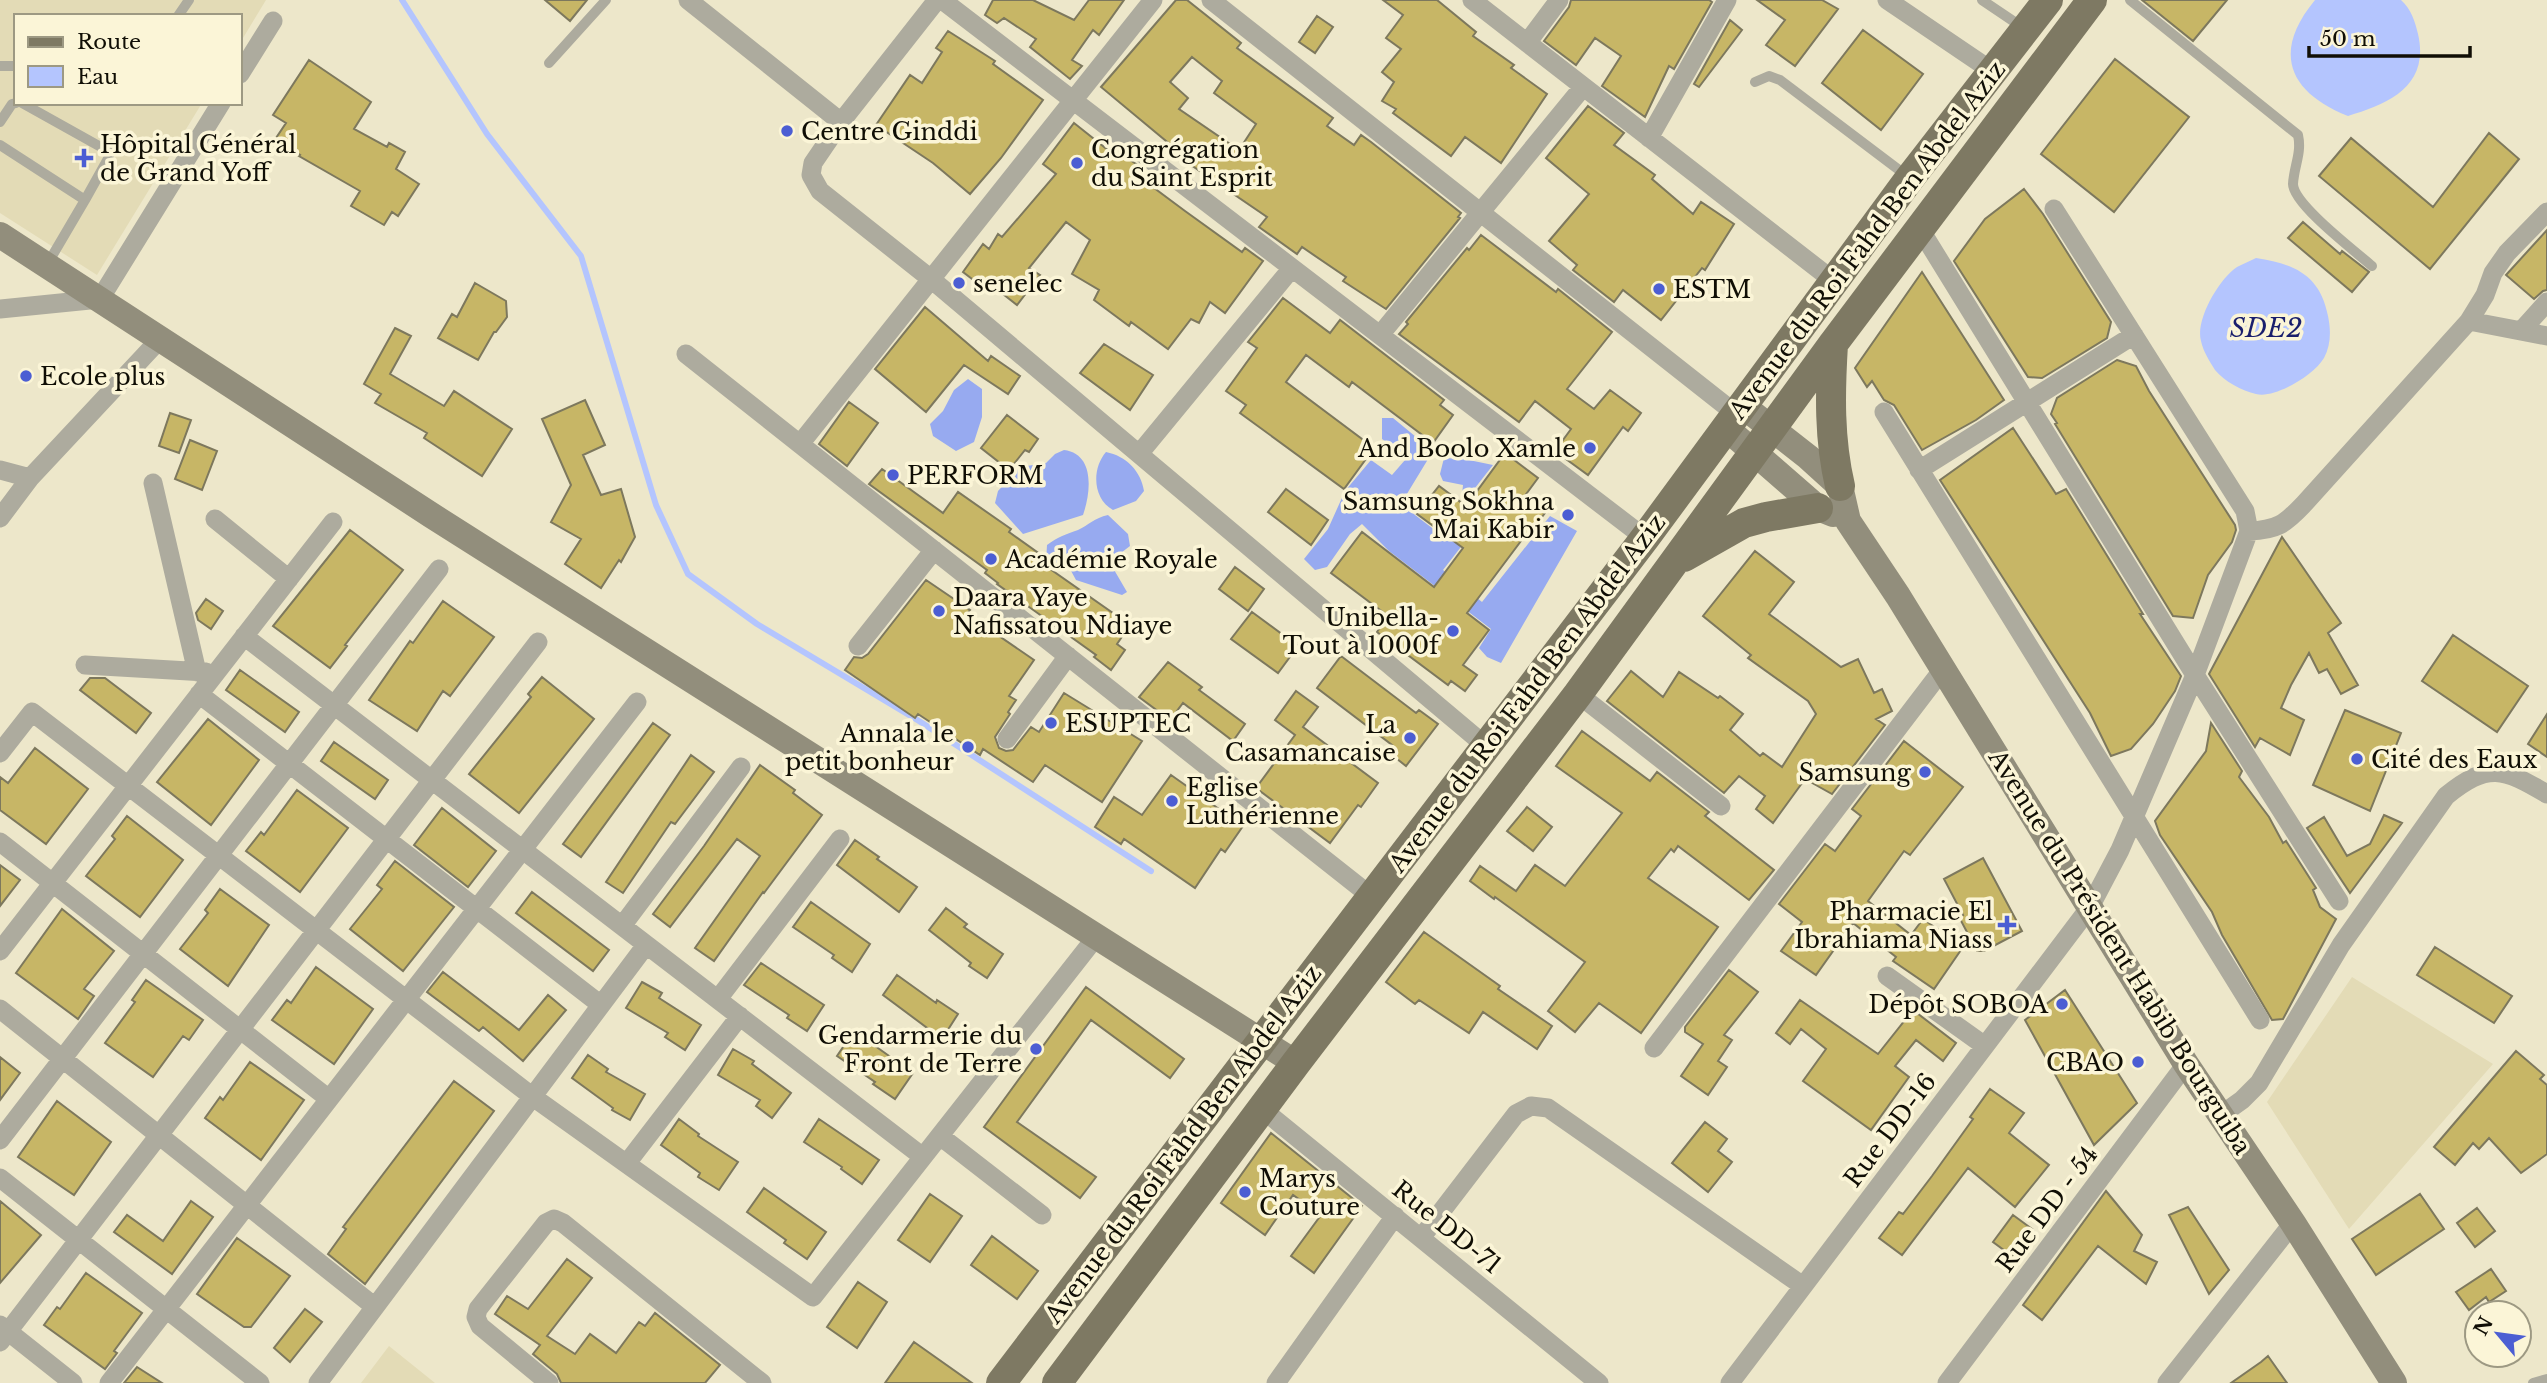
<svg xmlns="http://www.w3.org/2000/svg" width="2547" height="1383" font-family="'Libre Baskerville',serif">
  <rect width="100%" height="100%" fill="#ede7ca"/>
  <path fill="#e3dbb6" d="M0,0h266l-26,43v-27h-224v87h186l-105,172 -97,-62z
    M2352,977l141,87 -144,165 -82,-127z
    M389,1346l46,37h-74z"/>
  <path fill="#97aaf0" d="M968,379l14,10v28l-8,25 -18,9 -23,-15 -3,-12 13,-13 11,-21z
    M1382,418h11l40,33 -31,51 13,13 29,22 24,-31 -6,-11 1,-10 -20,-4 -3,-7 4,-16 20,1 29,6 -18,23 17,19 -49,63 39,32 68,-86 27,15 -76,132 -14,-6 -8,-9 12,-19 -102,-78 -27,-27 -12,10 -23,33 -12,3 -11,-11 24,-30 17,-38 26,-31 21,15 13,-15 -7,-10 -16,-11z
    M1064,450c31,4 27,42 19,65l-60,19 -28,-31 3,-12 22,-24 26,-4 9,-9z
    M1106,452c20,4 35,19 38,39l-8,10 -23,9c-21,-12 -21,-42 -7,-58z
    M1108,515l20,19 2,12 -17,13v9l14,24 -5,3 -46,-15 -6,-11 -24,-7 1,-17c11,-8 19,-11 31,-15 11,-5 16,-12 30,-15z"/>
  <path fill="#b4c5fe" d="M2315,0h86c10,9 14,21 17,34 12,52 -29,70 -70,82 -60,-24 -76,-64 -33,-116z
    M2256,258c39,6 64,17 72,58 3,14 3,29 -4,42 -10,17 -49,41 -68,36 -14,-3 -32,-13 -41,-24 -5,-8 -12,-19 -14,-29 -6,-21 18,-62 36,-74 6,-3 13,-6 19,-9z"/>
  <g fill="none" stroke-linecap="round" stroke-linejoin="round">
    <path stroke="#b4c5fe" stroke-width="6" d="M402,0l85,134 94,122 75,249 32,69 69,50 162,97 232,150"/>
  </g>
  <path fill="#c7b666" stroke="#7d785d" stroke-width="2" fill-rule="evenodd" d="M545,0h42l-17,21z
    M993,0h40l41,20 15,-20h35l-25,35 -6,-5 -21,30 10,6 -12,13 -40,-32 6,-8 -32,-21 -7,5 -12,-8z
    M1176,0h11l54,43 -4,5 96,70 -6,8 27,19 7,-10 10,7 90,71 -3,4 2,1 -74,91 -43,-28 3,-4 -44,-30 -5,7 -38,-27 8,-10 -98,-67 3,-4 -71,-59zM1192,57l30,24 -8,12 42,31 -17,26 -60,-41 9,-11 -18,-16z
    M1383,0h54l39,32 -3,4 41,29 -3,3 36,26 -46,69 -36,-26 -14,19 -58,-43 3,-4 -14,-8 12,-19 -12,-10 19,-23 -15,-11 17,-23z
    M1571,0h138l3,2 -38,67 -5,-3 -24,51 -43,-31 19,-30 -26,-18 -19,27 -32,-24 25,-34z
    M1757,0h65l16,9 -43,57 -29,-21 19,-25z
    M2142,0h85l-34,41z
    M1317,16l16,11 -18,26 -16,-11z
    M1730,20l12,10 -43,57 -5,-3z
    M1863,30l60,44 -42,56 -59,-47z
    M948,31l47,30 -2,3 50,36 -42,58 -31,36 -37,-31 -57,-38 34,-50 12,8 20,-31 -6,-4z
    M2115,59l74,58 -75,95 -73,-58z
    M309,60l62,42 -17,27 33,18 2,-4 16,9 -9,17 23,15 -21,32 -6,-4 -8,13 -33,-19 9,-15 -61,-35 1,-1 -24,-17 10,-15 -13,-8z
    M1588,106l36,27 -10,12 41,30 -3,4 41,35 8,-12 33,22 -29,46 -3,-2 -41,52 -38,-30 -9,12 -41,-32 4,-5 -28,-24 40,-47 -43,-36z
    M1074,123l44,35 3,-4 18,12 -5,7 51,38 57,41 3,-4 18,13 -38,52 -15,-11 -11,21 -8,-4 -23,30 -37,-27 -2,4 -35,-26 5,-10 -27,-16 18,-34 -24,-18 -37,46 11,7 -23,30 -23,-18 -5,5 -26,-20 20,-28 6,5 9,-15 4,3 54,-63 -13,-10z
    M2489,133l30,26 -89,110 -111,-93 32,-38 82,69z
    M2024,189l19,25 68,108 -4,16 -65,40 -14,-1 -74,-116 31,-42z
    M2303,222l37,32 2,-3 27,21 -17,20 -64,-54z
    M2547,230v60l-4,1 -9,8 -28,-24z
    M1481,235l75,57 2,-3 54,43 -45,57 27,20 16,-19 31,23 -13,18 -5,-4 -35,48 -33,-24 16,-22 -36,-28 -16,21 -120,-88 9,-10 -2,-2 61,-74 2,2z
    M1922,272l82,128 -28,20 -54,30 -28,-45 -10,-5 -12,-19 -5,6 -12,-19z
    M475,283l31,18 1,16 -11,15h-2l-16,28 -40,-22 14,-24 5,3z
    M1283,298l47,35 10,-13 104,80 -4,5 13,10 -20,28 -81,-61 -3,5 -43,-32 -20,27 88,66 -30,41 -104,-76 6,-8 -20,-14 31,-43 -9,-6z
    M925,307l63,54 3,-5 29,20 -12,18 -44,-29 -38,47 -51,-43z
    M395,328l16,8 -21,38 54,32 10,-15 58,38 -30,47 -58,-38 3,-5 -52,-30 6,-9 -17,-10z
    M1104,344l49,31 -23,35 -50,-37z
    M2117,360l19,6 13,25 86,134 1,5 -4,12 -24,33 -15,43 -20,-2 -118,-192 2,-1 -6,-9 6,-16z
    M585,400l20,45 -22,10 18,40 20,-6 14,48 -14,25 -2,-2 -18,28 -36,-24 16,-25 -30,-17 20,-37 -29,-66z
    M849,402l29,21 -31,43 -28,-22z
    M170,413l21,7 -12,33 -20,-7z
    M1007,415l31,24 -9,13 -4,-2 -16,20 -28,-22z
    M2013,428l43,66 10,-5 77,125h-3l41,62 -6,15 -22,33 -22,25 -20,7 -21,-43 -150,-233z
    M190,440l27,11 -15,39 -27,-11z
    M1505,453l33,25 -14,19 21,16 -19,25 -2,-1 -57,76 22,17 -26,35 14,10 -12,16 -14,-10 -3,4 -71,-53 11,-16 -57,-43 31,-41 72,55 29,-39 -46,-34 22,-28 27,20z
    M882,469l61,44 15,-21 53,37 -2,3 28,20 -4,5 97,68 -13,19 8,6 -14,20 -17,-13 2,-2 -99,-71 1,-1 -13,-10 2,-3 -118,-86z
    M1286,489l42,31 -17,25 -43,-33z
    M350,530l53,40 -58,75 2,1 -17,22 -57,-42z
    M2282,537l59,86 -13,10 30,52 -17,9 -14,-25 -8,4 -10,-20 -18,32 -10,23 23,12 -14,35 -30,-17 -5,9 -46,-73z
    M1755,551l39,31 -25,32 72,53 17,-8 16,34 8,-4 10,22 -16,8 9,6 -53,69 -27,-15 -32,44 -17,-14 9,-13 -26,-20 -15,17 -117,-92 24,-30 32,26 16,-25 39,26 2,-2 23,18 -13,16 30,26 3,-3 19,14 34,-53 -8,-13 -60,-43 3,-3 -48,-39z
    M1235,567l29,22 -16,22 -29,-22z
    M926,580l44,30 -3,4 67,46 -25,36 7,4 -8,12 2,2 -15,23 4,11 7,3 7,-1 18,-23 8,5 25,-39 78,48 -40,61 -57,-37 -12,17 -50,-33 -3,6 -62,-41 -3,4 -70,-48 9,-13 8,1 6,-4z
    M206,599l17,12 -12,18 -13,-9 -2,-7z
    M443,601l51,36 -44,59 -7,-5 -26,40 -48,-31 41,-59 3,2z
    M1252,612l46,34 -20,27 -47,-34z
    M2453,635l75,51 -31,46 -75,-51z
    M1341,656l75,57 3,-3 19,14 -32,42 -19,-15 5,-6 -75,-57z
    M1168,662l34,25 -3,3 46,34 -12,17 -50,-38 -13,17 -31,-23z
    M240,670l59,42 -14,20 -59,-42z
    M542,677l52,42 -75,94 -50,-39 62,-77 -3,-3z
    M90,678h15l46,35 -15,20 -56,-43z
    M1296,691l22,16 -15,20 75,56 -17,24 -3,-2 -28,38 -74,-55 39,-53 -20,-15z
    M2345,710l56,23 -31,78 -57,-26z
    M2547,714v43l-19,-13z
    M208,719l51,41 -48,65 -54,-43z
    M653,723l17,12 -89,122 -18,-13z
    M2211,723l31,48 -3,6 30,40 14,26 3,-2 30,47 -3,2 7,17 16,12 -53,100 -11,1 -50,-85 -10,-23 -52,-77 -5,-14 51,-70z
    M1582,731l68,50 7,-9 52,40 -4,4 69,54 -25,30 -71,-54 -4,6 -3,-3 -23,29 70,49 -77,106 -42,-30 -24,29 -27,-21 37,-49 -90,-65 -1,2 -24,-18 10,-15 36,25 19,-26 30,21 57,-73 -66,-47z
    M1904,741l59,46 -53,68 -6,-4 -36,50 43,34 12,-16 40,28 -29,42 -41,-28 3,-4 -43,-34 -37,52 -35,-24 21,-29 -23,-18 46,-60 10,7 26,-35 -9,-7z
    M334,742l54,38 -13,19 -54,-38z
    M35,748l53,41 -42,55 -46,-34v-33l8,6z
    M691,755l23,17 -39,52 -4,-2 -48,71 -17,-11z
    M760,765l35,25 -2,3 29,22 -58,78 -1,-1 -49,69 -19,-13 65,-92 -23,-17 -67,88 -17,-13 51,-68z
    M1171,775l72,51 -18,26 -4,-3 -26,39 -71,-49 -3,5 -26,-17 19,-30 28,18z
    M297,790l51,38 -48,64 -54,-41 15,-19 3,3z
    M1527,807l25,20 -19,24 -26,-20z
    M442,808l54,43 -28,36 -54,-42z
    M2384,815l18,8 -52,70 -43,-65 17,-11 23,39 23,-12z
    M127,816l56,44 -43,57 -54,-41 29,-37 -3,-3z
    M855,840l24,17 -2,2 40,28 -18,25 -62,-47z
    M1983,858l39,73 -38,20h-7l-18,-34 4,-2 -19,-36z
    M395,861l59,46 -51,64 -53,-42 32,-40 -5,-4z
    M0,865l20,15 -20,26z
    M220,889l49,36 -41,61 -48,-37 28,-36 -3,-3z
    M532,892l77,58 -16,21 -77,-58z
    M811,902l59,42 -18,28 -20,-14 2,-3 -41,-28z
    M946,908l21,16 -3,3 39,27 -16,24 -18,-12 2,-3 -42,-33z
    M62,909l52,42 -30,38 10,7 -16,23 -62,-46z
    M1424,932l76,54 -2,3 54,37 -15,23 -54,-37 -14,21 -50,-33 -4,4 -29,-22z
    M2435,947l77,49 -18,27 -77,-48z
    M761,963l63,42 -17,26 -20,-13 2,-3 -45,-30z
    M316,967l57,42 -39,55 -62,-44 15,-20 4,3z
    M1729,970l29,22 -34,43 8,5 -14,21 9,6 -19,28 -27,-19 22,-32 -18,-12v-5z
    M443,972l76,58 29,-35 18,15 -43,51 -40,-34 -4,4 -52,-39z
    M897,975l39,28 1,-3 21,14 -16,25 -59,-44z
    M146,980l57,40 -14,20 -6,-4 -30,41 -48,-34 30,-41 -3,-2z
    M642,982l20,11 -3,5 42,27 -16,25 -20,-13 3,-4 -42,-25z
    M1086,987l98,72 -14,19 -79,-58 -74,102 79,55 -16,21 -96,-71z
    M2065,990l72,113 -43,42 -69,-125z
    M1800,1000l78,54 35,-44 43,33 -13,18 -27,-21 -21,26 14,11 -38,53 -68,-49 23,-32 -25,-20 -11,15 -14,-11z
    M854,1031l59,42 -18,26 -22,-15 2,-2 -38,-26z
    M733,1049l21,12 -2,3 39,29 -19,25 -16,-12 4,-6 -42,-25z
    M2516,1051l28,24 -4,4 7,6v69l-26,19 -32,-35 -10,11 -6,-6 -18,22 -21,-18z
    M588,1055l20,14 -2,3 39,22 -15,26 -18,-10 1,-2 -41,-30z
    M0,1057l20,16 -20,27z
    M250,1062l54,38 -43,60 -56,-42 15,-21 3,3z
    M454,1081l40,30 -129,173 -37,-30 18,-25 -3,-2z
    M1990,1089l34,24 -15,20 40,32 -34,42 -47,-39 -66,87 -23,-17 20,-26 4,2 29,-38 41,-57 -3,-2z
    M57,1101l54,41 -37,53 -56,-38z
    M679,1119l20,15 -1,2 40,26 -19,28 -21,-13 2,-4 -39,-28z
    M819,1119l60,41 -17,24 -21,-15 1,-2 -38,-25z
    M1705,1122l22,17 -9,12 14,11 -24,30 -36,-29z
    M1271,1133l91,73 -48,67 -23,-17 30,-41 -28,-20 -28,40 -44,-32z
    M764,1188l62,44 -19,27 -23,-16 2,-3 -39,-28z
    M2106,1191l36,44 -8,16 23,11 -11,22 -48,-38 -56,74 -19,-15z
    M930,1194l32,22 -32,46 -32,-22z
    M2420,1194l24,35 -68,46 -24,-36z
    M0,1201l41,34 -41,48z
    M191,1201l22,16 -41,57 -58,-42 13,-17 36,26z
    M2188,1207l41,63 -20,24 -40,-79z
    M2477,1208l18,23 -20,16 -18,-24z
    M2013,1215l19,14 -20,27 -19,-14z
    M992,1236l46,35 -21,28 -46,-34z
    M237,1238l53,38 -39,51h-7l-47,-33z
    M567,1259l25,19 -45,58 28,18 15,-20 26,19 23,-31 6,4 10,-13 65,52 -15,18h-144l-4,-9 -24,-20 7,-9 -45,-31 12,-18 21,13z
    M2491,1269l15,22 -17,11 -3,-5 -17,13 -13,-18z
    M86,1273l56,40 -28,38 3,2 -12,16 -61,-44 13,-18 3,2z
    M858,1282l29,20 -30,46 -30,-21z
    M305,1309l17,13 -32,40 -16,-14z
    M914,1342l58,41h-87z
    M2268,1356l19,27h-56l30,-21z
    M137,1367l25,16h-38z"/>
  <g fill="none" stroke-linecap="round" stroke-linejoin="round">
    <path stroke="#adab9e" stroke-width="10" d="M1982,0l40,27
      M2130,0l168,135c4,18 -4,31 -5,49 0,20 62,67 79,82
      M178,16l11,-16
      M549,63l57,-63
      M0,66h16
      M1755,82l14,-6 11,4 127,96
      M22,103l86,48 1,6 -24,43
      M0,122l12,-18 4,-1
      M0,145l85,55 -37,63
      M2533,1383l14,-4"/>
    <path stroke="#adab9e" stroke-width="19" d="M688,0l153,122
      M937,0l-96,122 -28,41 -2,12 9,16 111,88 556,468
      M942,0l703,538
      M1211,0l525,414
      M1472,0l363,282
      M1887,0l105,71
      M1527,43l32,-43
      M240,74l33,-53
      M1649,138l78,-138
      M1920,229l275,446 144,226
      M0,309l100,-10 121,-196
      M2469,321l78,15
      M2521,331l26,-29
      M1380,335l203,-248
      M686,354l686,543
      M1884,412l376,608
      M800,444l353,-444
      M1139,454l153,-186
      M0,470l30,8
      M1919,470l215,-135
      M153,483l44,189
      M0,518l30,-40 131,-140
      M215,519l74,60
      M2249,531c28,-1 36,-7 54,-26l166,-184 16,-26 8,-22 14,-20 40,-41
      M244,636l679,521
      M858,646l76,-96
      M85,665l121,7
      M199,694l402,311
      M1578,694l143,112
      M1007,739l61,-83
      M0,753l32,-41 501,385 280,200 283,-360
      M0,842l329,257
      M622,926l119,-159
      M0,951l333,-429
      M1887,976l98,70
      M718,999l122,-160
      M0,1009l375,298
      M1654,1048l289,-379
      M1262,1109l337,274
      M2221,1115l21,-15 17,-17 82,-138 105,-149c42,-34 57,-28 101,-2
      M940,1136l102,79
      M0,1140l439,-571
      M627,1163l113,-147
      M0,1178l260,205
      M1421,1238l95,-124 15,-8 17,2 255,178
      M0,1325l73,58
      M0,1342l538,-700
      M109,1383l528,-681
      M318,1383l328,-438
      M549,1383l-69,-57 -4,-9 2,-8 68,-86 8,-4 9,4 199,160
      M1276,1383l119,-167
      M1730,1383l360,-476 30,-57 75,-175 54,-144 -4,-20 -191,-302
      M1947,1383l239,-319
      M2167,1383l126,-160"/>
    <path stroke="#928e7c" stroke-width="26" d="M0,235l431,280 865,548
      M1743,406l65,51 32,29 8,35 50,75 288,468 107,159 101,160
      M1726,428l92,80 15,6"/>
    <path stroke="#7e7963" stroke-width="30" d="M1833,344c-3,49 -4,95 7,142
      M1684,557l60,-34 22,-6 52,-9
      M1001,1383l644,-845 265,-360 138,-178
      M1057,1383l239,-320 282,-369 255,-350 259,-344"/>
  </g>
  <g fill="#4c5ed3" stroke="#fbf5d7" stroke-width="2.5">
    <circle cx="787" cy="131" r="7"/>
    <path d="M80.5 147.5h7v7h7v7h-7v7h-7v-7h-7v-7h7z"/>
    <circle cx="1077" cy="163" r="7"/>
    <circle cx="959" cy="283" r="7"/>
    <circle cx="1659" cy="289" r="7"/>
    <circle cx="26" cy="376" r="7"/>
    <circle cx="1590" cy="448" r="7"/>
    <circle cx="893" cy="475" r="7"/>
    <circle cx="1568" cy="515" r="7"/>
    <circle cx="991" cy="559" r="7"/>
    <circle cx="939" cy="611" r="7"/>
    <circle cx="1453" cy="631" r="7"/>
    <circle cx="1051" cy="723" r="7"/>
    <circle cx="1410" cy="738" r="7"/>
    <circle cx="968" cy="747" r="7"/>
    <circle cx="2357" cy="759" r="7"/>
    <circle cx="1925" cy="772" r="7"/>
    <circle cx="1172" cy="801" r="7"/>
    <path d="M2003.5 914.5h7v7h7v7h-7v7h-7v-7h-7v-7h7z"/>
    <circle cx="2062" cy="1004" r="7"/>
    <circle cx="1036" cy="1049" r="7"/>
    <circle cx="2138" cy="1062" r="7"/>
    <circle cx="1245" cy="1192" r="7"/>
  </g>
  <g text-anchor="middle" dominant-baseline="central" stroke-width="7" stroke-linejoin="round" paint-order="stroke">
    <g font-size="24" fill="#100e05" stroke="#fbf5d7" text-anchor="start">
      <text x="801" y="131">Centre Ginddi</text>
      <text x="100" y="144">Hôpital Général<tspan x="100" dy="28">de Grand Yoff</tspan></text>
      <text x="1091" y="149">Congrégation<tspan x="1091" dy="28">du Saint Esprit</tspan></text>
      <text x="973" y="283">senelec</text>
      <text x="1673" y="289">ESTM</text>
      <text x="40" y="376">Ecole plus</text>
      <text x="1576" y="448" text-anchor="end">And Boolo Xamle</text>
      <text x="907" y="475">PERFORM</text>
      <text x="1554" y="501" text-anchor="end">Samsung Sokhna<tspan x="1554" dy="28">Mai Kabir</tspan></text>
      <text x="1005" y="559">Académie Royale</text>
      <text x="953" y="597">Daara Yaye<tspan x="953" dy="28">Nafissatou Ndiaye</tspan></text>
      <text x="1439" y="617" text-anchor="end">Unibella-<tspan x="1439" dy="28">Tout à 1000f</tspan></text>
      <text x="1065" y="723">ESUPTEC</text>
      <text x="1396" y="724" text-anchor="end">La<tspan x="1396" dy="28">Casamancaise</tspan></text>
      <text x="954" y="733" text-anchor="end">Annala le<tspan x="954" dy="28">petit bonheur</tspan></text>
      <text x="2371" y="759">Cité des Eaux</text>
      <text x="1911" y="772" text-anchor="end">Samsung</text>
      <text x="1186" y="787">Eglise<tspan x="1186" dy="28">Luthérienne</tspan></text>
      <text x="1993" y="911" text-anchor="end">Pharmacie El<tspan x="1993" dy="28">Ibrahiama Niass</tspan></text>
      <text x="2048" y="1004" text-anchor="end">Dépôt SOBOA</text>
      <text x="1022" y="1035" text-anchor="end">Gendarmerie du<tspan x="1022" dy="28">Front de Terre</tspan></text>
      <text x="2124" y="1062" text-anchor="end">CBAO</text>
      <text x="1259" y="1178">Marys<tspan x="1259" dy="28">Couture</tspan></text>
    </g>
    <g font-size="24" fill="#100e05" stroke="#fbf5d7">
      <text transform="translate(1867 240) rotate(-53)">Avenue du Roi Fahd Ben Abdel Aziz</text>
      <text transform="translate(1527 693) rotate(-53)">Avenue du Roi Fahd Ben Abdel Aziz</text>
      <text transform="translate(2120 952) rotate(58)">Avenue du Président Habib Bourguiba</text>
      <text transform="translate(1890 1130) rotate(-53)">Rue DD-16</text>
      <text transform="translate(1183 1144) rotate(-53)">Avenue du Roi Fahd Ben Abdel Aziz</text>
      <text transform="translate(2047 1209) rotate(-53)">Rue DD - 54</text>
      <text transform="translate(1447 1227) rotate(39)">Rue DD-71</text>
    </g>
    <g font-size="26" font-style="italic" fill="#191e6c" stroke="#fbf5d7">
      <text x="2266" y="328">SDE2</text>
    </g>
  </g>
  <rect x="14" y="14" width="228" height="91" fill="#fbf5d7" stroke="#9d9983" stroke-width="2"/>
  <rect x="28" y="37" width="35" height="10" fill="#7e7963" stroke="#9d9983" stroke-width="2"/>
  <text x="77" y="49" font-size="21" fill="#100e05">Route</text>
  <rect x="28" y="66" width="35" height="21" fill="#b4c5fe" stroke="#9d9983" stroke-width="2"/>
  <text x="77" y="84" font-size="21" fill="#100e05">Eau</text>
  <g transform="translate(2498 1334) rotate(299)"><circle r="33" fill="#fbf5d7" stroke="#9d9983" stroke-width="2"/>
  <path d="M0-5L12 26L0 18L-12 26Z" fill="#4c5ed3"/>
  <text y="-10" font-size="19" font-weight="bold" text-anchor="middle" fill="#100e05">N</text>
  </g>
  <path d="M2309 46v10h161v-10" fill="none" stroke="#100e05" stroke-width="3.5"/>
  <text x="2320" y="46" font-size="21" fill="#100e05" stroke="#fbf5d7" stroke-width="5" paint-order="stroke">50 m</text>
</svg>
